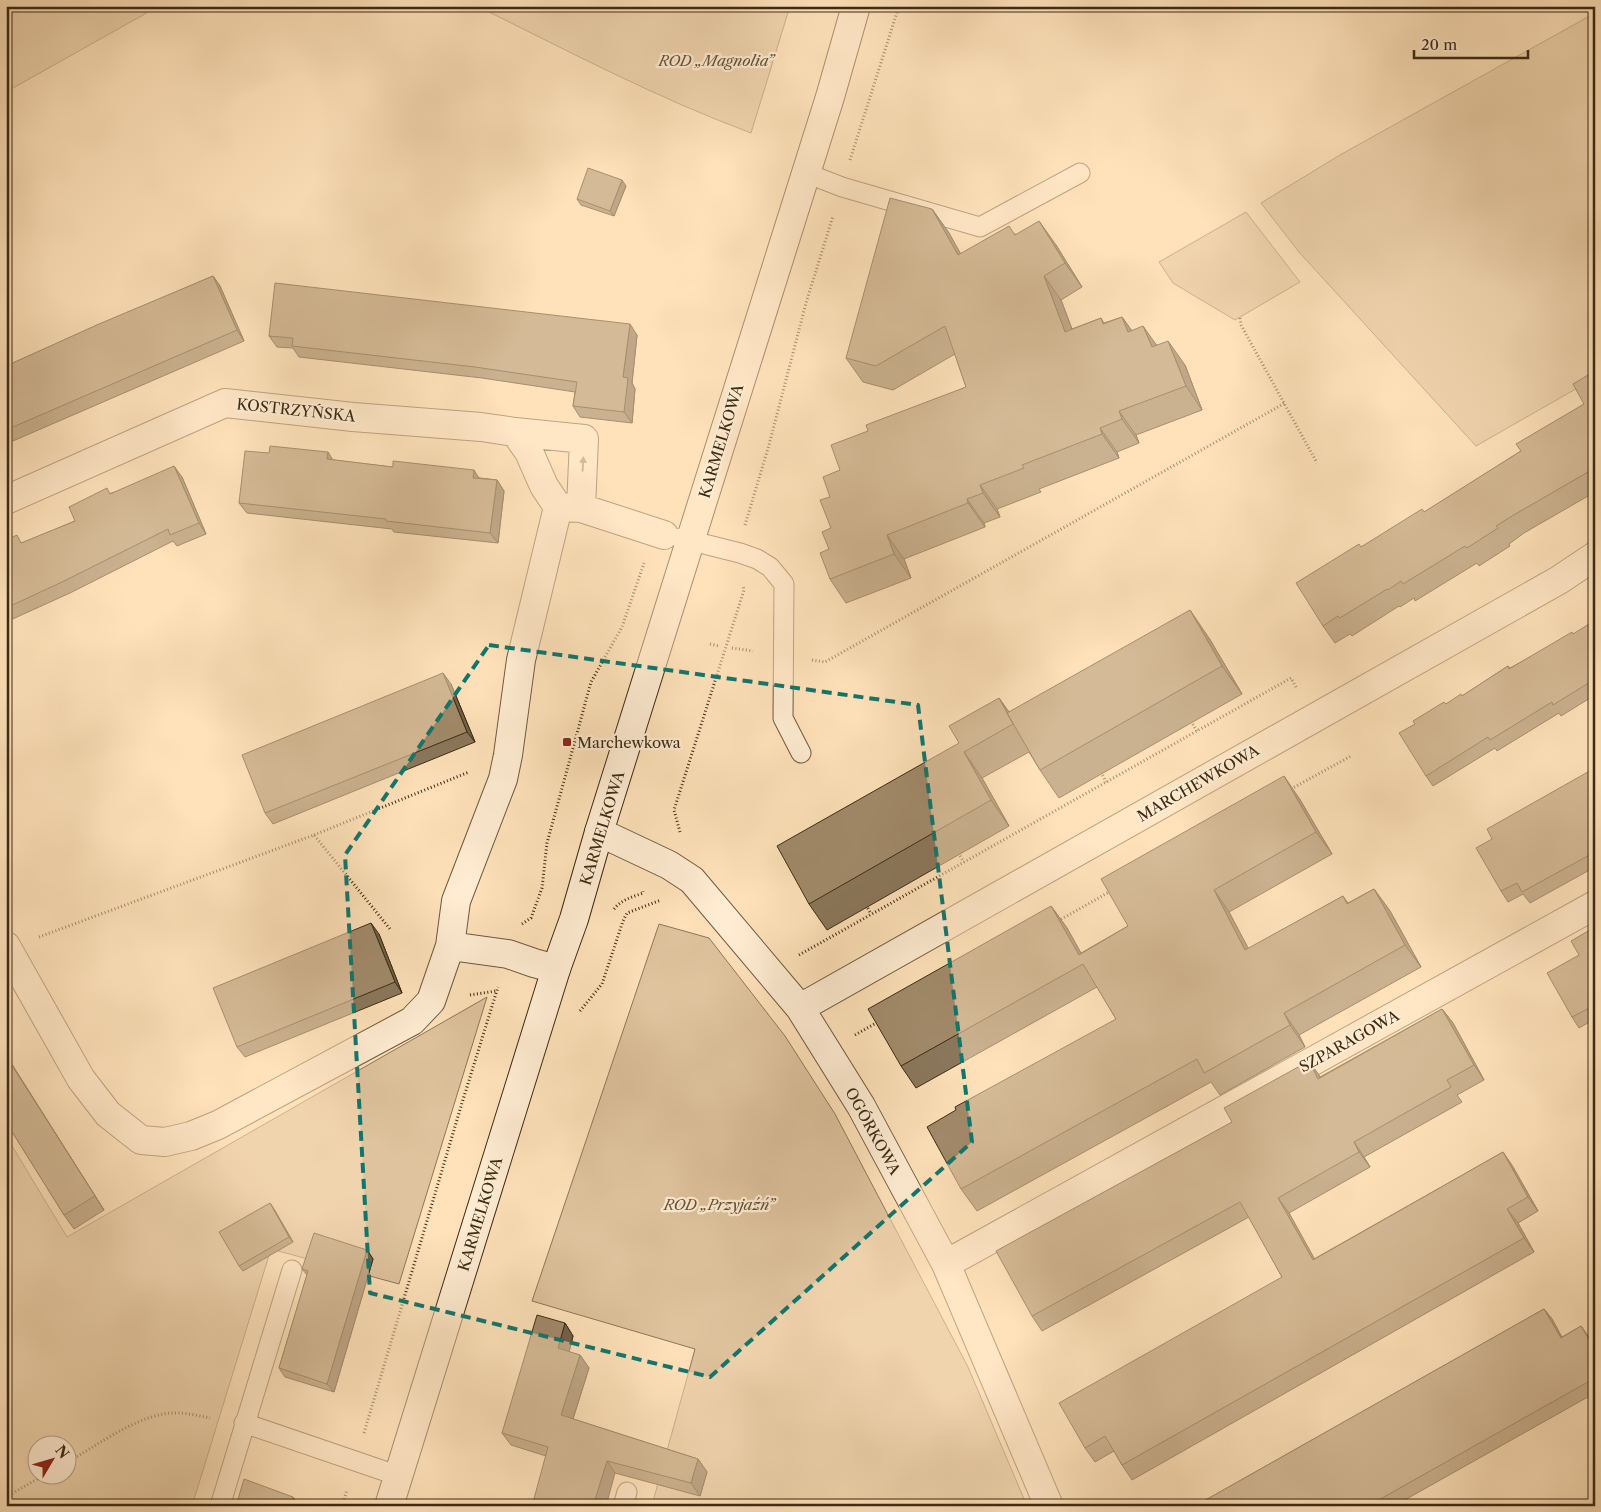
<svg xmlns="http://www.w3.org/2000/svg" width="1601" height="1512" font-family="'Libre Caslon Text',serif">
  <rect width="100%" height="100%" fill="#ffe2ba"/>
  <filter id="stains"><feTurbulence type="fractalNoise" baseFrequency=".004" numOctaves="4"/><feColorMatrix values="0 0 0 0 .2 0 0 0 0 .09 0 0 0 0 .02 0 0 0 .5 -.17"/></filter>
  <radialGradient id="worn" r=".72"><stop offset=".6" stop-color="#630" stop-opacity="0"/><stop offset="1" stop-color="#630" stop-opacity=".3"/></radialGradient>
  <path fill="#dec39e" stroke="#8c7759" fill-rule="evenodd" d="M6,6h153l-153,86z
    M477,6h313l-39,127c-94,-35 -183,-82 -274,-127z
    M1595,13v365l-119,68 -177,-194 -38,-49 79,-48z
    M1246,212l54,70 -65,38 -62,-37 -14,-21z
    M659,924l50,14 76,98 50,78 133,253 59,139 -375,-1 43,-156 -163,-48z
    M487,997l-88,287 -128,-35 -79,257h-186v-370l61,101zM38,1444h30v30h-30z"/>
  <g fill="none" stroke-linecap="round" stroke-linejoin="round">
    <defs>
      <path id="lane" d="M806,173l36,14 138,40 100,-54
        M680,538l60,15 17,6 13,8 14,17 -1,134 18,35
        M244,1423l155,53
        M220,1506l72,-236
        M623,1506l4,-14"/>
      <path id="street" d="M515,432l69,7 -3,69 -23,-1
        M6,500l219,-97 128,14 128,10 34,5 14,20 15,34 14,21
        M581,508l83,27
        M599,832l70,33 23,15 108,128 61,98 85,158 103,242
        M6,946l75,133 27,35 33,26 24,2 26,-6 27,-11 194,-104 19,-20 19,-55 58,8 26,9 22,6
        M450,946l6,-45 47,-122 5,-24 13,-95 37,-153
        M800,1008l759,-428 36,-24
        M946,1264l649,-359"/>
      <path id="secondary" d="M389,1506l167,-537 18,-50 25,-87 100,-319 131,-416 26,-91"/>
    </defs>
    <use href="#lane" stroke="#6c593e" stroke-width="21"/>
    <use href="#street" stroke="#6c593e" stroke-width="30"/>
    <use href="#secondary" stroke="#3b2b14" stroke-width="30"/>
    <path stroke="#3b2b14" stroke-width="3" stroke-dasharray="1 2.5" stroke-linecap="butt" d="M850,160l49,-154
      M1240,318l1,7 76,138
      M745,525l24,-80 37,-142 27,-87
      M710,644l9,2
      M732,648l21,3
      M812,660l13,2 460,-259
      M1191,721l6,10
      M1101,772l5,10
      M1291,789l60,-33
      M680,832l-6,-22 70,-220 -1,-5
      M314,835l155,-63
      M958,853l6,9
      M866,905l5,9
      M614,909c7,-9 18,-12 29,-16v-2
      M1058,921l53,-30
      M522,924l9,-6 11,-30 5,-45 44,-161 31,-55 22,-64
      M39,937l275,-102 76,94
      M799,955l492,-277 6,11
      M470,995l26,-4
      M580,1011l22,-27 21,-63 4,-8 34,-13
      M855,1035l23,-13
      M364,1433l98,-330 36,-116
      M68,1462c28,-16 64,-43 96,-48 15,-3 31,1 46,4
      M6,1497l40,-23
      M342,1506l5,-16
      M1101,1506l10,-4 3,4"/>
    <use href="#lane" stroke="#ffecd2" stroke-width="19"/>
    <use href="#street" stroke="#ffecd2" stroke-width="28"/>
    <use href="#secondary" stroke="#ffecd2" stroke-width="28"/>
  </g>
  <path fill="#8a775b" stroke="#3b2b14" d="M626,186l-12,30 -33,-11 -4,-6z
    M932,209l17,24 11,21 55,-20 41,11 26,42 -21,13 11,29 29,-11 3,5 18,-6 10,14 25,14 28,20 17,45 -66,25 3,8 -22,9 2,6 -80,31 2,3 -44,17 3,8 -16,6 1,4 -81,32 7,19 -65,25 -16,-24 -1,-30 2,-21 -1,-31 10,-27 28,-39 98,-44 -11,-33 -62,36 -30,-8 -17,-24z
    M213,276l7,10 24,55 -238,103v-78z
    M637,335l-5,48 3,6 -3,34 -52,-6 -7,-11 2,-14 -93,-14 -183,-21 -6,-9 -16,-1 -8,-11z
    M1595,371v121l-71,41 -15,11 1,2 -31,20 -2,-3 -62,38 -1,-3 -14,9 -1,-1 -47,30 -2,-2 -15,9 -12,-17 38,-79 64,-35 96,-61 63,-47z
    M333,460l164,20 7,11 -6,52 -104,-11 -2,-3 -145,-16 -8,-10z
    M182,477l24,57 -29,12 -4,-5 -103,52 -64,29v-82l17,3 52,-22 36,-28z
    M1595,632v63l-34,21 -2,-3 -62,38 -2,-3 -62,38 -7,-10 -11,-52 31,-20 16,-8 46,-30 2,2 63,-34z
    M1209,638l33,56 -183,104 -19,-28 -11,-18 -47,26 27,48 -182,104 -18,-26 150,-161 40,-45 10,14z
    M451,684l24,58 -202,82 -8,-11z
    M1595,768v99l-65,36 -7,-9 -15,8 -7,-11 -9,-52z
    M1299,798l33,56 -103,58 19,37 95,-53 5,7 26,-14 16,22 31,56 -122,68 6,12 -85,48 -9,-13 -234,129 -16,-22 155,-170 -19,-32 -181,101 -15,-22 150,-160 16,22 14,25 47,-27z
    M1595,927v92l-16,9 -7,-11 7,-62z
    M379,934l23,59 -157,64 -8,-10z
    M1442,1009l11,14 31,57 -27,15 5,7 -98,55 6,10 -81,46 25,46 189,-107 10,15 25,44 -20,12 16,29 -402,228 -10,-15 -8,-14 -19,11 -10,-14 197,-171 -33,-60 -207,114 -10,-15 200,-194 77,-61 11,16z
    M6,1055l98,155 -30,19 -10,-14 -58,-93z
    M274,1209l19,33 -50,29 -4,-5z
    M367,1250l6,9 -39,133 -49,-15 -6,-9 28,-93 -5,-6z
    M1544,1309l8,10 10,18 19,-11 8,11 6,10v46l-201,113h-199z
    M565,1323l8,13 -4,16 11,3 9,13 -16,51 125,40 9,13 -7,24 -85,-23 -69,-17 -35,-11 -9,-12z"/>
  <path fill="#71614a" stroke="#3b2b14" d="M622,180l4,6 -12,30 -4,-5z
    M932,209l17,24 26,46 -17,-24z
    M1039,221l17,24 26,42 -17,-24z
    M213,276l7,10 24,55 -7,-11z
    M1044,276l17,24 21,56 -17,-24z
    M1122,317l17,24 -11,-9z
    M630,324l7,11 -5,48 3,6 -3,34 -8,-11 -1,-35z
    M1143,326l17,24 -8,-3z
    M1168,341l17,24 17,45 -16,-24z
    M1119,411l17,24 3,8 -17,-24z
    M1100,428l17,24 2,6 -17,-24z
    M328,452l7,11 -8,-4z
    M174,466l8,11 24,57 -7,-11z
    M474,470l7,11 -8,-3z
    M497,480l7,11 -6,52 -8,-10z
    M980,485l17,24 3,8 -17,-24z
    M967,499l17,24 1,4 -17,-24z
    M887,535l17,24 7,19 -17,-24z
    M1190,610l19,28 33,56 -20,-28z
    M443,673l8,11 24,58 -8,-10z
    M999,698l19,27 -5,-1z
    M964,752l18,26 27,48 -18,-26z
    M1284,776l15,22 33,56 -16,-22z
    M1374,889l16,22 31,56 -16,-22z
    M1214,890l15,22 32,60 -16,-22z
    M1051,906l16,22 27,49 -15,-22z
    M371,923l8,11 23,59 -7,-11z
    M1442,1009l11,14 31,57 -10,-15z
    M1284,1013l15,22 6,12 -15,-22z
    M6,1055l98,155 -9,-14 -89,-140z
    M1309,1061l10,14 9,18 -10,-14z
    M1354,1142l10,15 6,10 -11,-15z
    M1503,1152l10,15 25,44 -10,-14z
    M1278,1198l11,15 34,61 -10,-14z
    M270,1203l4,6 19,33 -4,-5z
    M1507,1209l11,14 16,29 -10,-14z
    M367,1250l6,9 -39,133 -7,-8z
    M1544,1309l8,10 16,30 -7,-11z
    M565,1323l8,13 -6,24 -9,-12z
    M1581,1326l14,21v3z
    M580,1355l9,13 -19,60 -9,-13z
    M698,1459l9,13 -7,24 -9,-13z
    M607,1461l8,12 -9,33h-13z
    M293,1497l7,9h-10z"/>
  <path fill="#a18a6a" stroke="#3b2b14" d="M588,168l34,12 -12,31 -33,-12z
    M890,198l42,11 26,46 51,-29 6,9 24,-14 26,42 -21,13 21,56 36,-14 2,6 19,-7 6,15 15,-6 9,21 16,-6 18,45 -67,25 3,8 -22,9 2,6 -80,31 2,3 -44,17 3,8 -16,6 1,4 -81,32 7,19 -64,25 -10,-26 9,-4 -7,-17 9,-4 -11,-28 10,-3 -7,-20 17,-7 -9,-25 37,-14 -2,-6 100,-38 -21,-61 -69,40 -30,-8z
    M213,276l24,54 -231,100v-64l93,-42z
    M275,283l355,41 -7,53 5,1 -4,34 -51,-6 4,-24 -102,-15 -183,-21 1,-8 -24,-2z
    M1595,371v97l-83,48 -16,10 2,2 -31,20 -2,-2 -62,38 -2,-3 -13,9 -1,-1 -47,29 -2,-2 -15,10 -27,-43 63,-39 2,3 61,-38 2,3 97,-61 -5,-7 68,-40 -11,-20z
    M270,446l58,6 -1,7 66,8v-6l81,9 -1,8 24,2 -7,53 -104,-12v-2l-147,-16 6,-52 24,2z
    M174,466l25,57 -29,12 -2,-6 -106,53 -56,26v-68l11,-5 4,8 54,-22 -6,-14 38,-19 3,6z
    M1190,610l32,56 -182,104 -33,-57z
    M1589,624l6,9v46l-42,26 -1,-3 -62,38 -2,-3 -62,39 -27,-43 16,-9 -2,-3 31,-19 2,2 15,-10 1,2 46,-30 1,3 63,-37 1,2z
    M443,673l24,59 -202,81 -23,-58z
    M999,698l14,26 -49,28 27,48 -182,104 -32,-58 182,-103 -10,-17z
    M1595,768v84l-73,40 -5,-9 -16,8 -25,-43 16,-9 -5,-10z
    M1284,776l32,56 -102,58 31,60 98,-54 4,8 27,-15 31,56 -121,68 6,12 -86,48 -7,-14 -236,130 -34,-62 29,-17 -1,-3 161,-88 -33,-55 -182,102 -33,-57 183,-103 28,49 49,-29 -27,-47z
    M371,923l24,59 -158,65 -24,-59z
    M1595,927v78l-23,12 -25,-44 32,-18 -8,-14z
    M1442,1009l32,56 -27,15 4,7 -97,55 5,10 -81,46 35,62 190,-108 25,45 -21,12 17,29 -402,227 -17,-29 -20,12 -26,-45 223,-126 -42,-75 -208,114 -36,-65 236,-129 -8,-14 85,-47 9,18z
    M6,1056l89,140 -31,19 -58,-93z
    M270,1203l19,34 -50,29 -20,-34z
    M314,1233l53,17 -40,134 -48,-16 29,-97 -6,-2z
    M1544,1309l17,29 20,-12 14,24v28l-227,128h-173z
    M537,1315l28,8 -7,25 22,7 -19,60 137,44 -7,24 -84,-22 -14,45h-61l16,-59 -46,-14z
    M244,1479l49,18 -3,9h-54z"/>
  <defs><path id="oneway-solid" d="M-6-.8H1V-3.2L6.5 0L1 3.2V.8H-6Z" transform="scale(1.25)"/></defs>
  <use fill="#9d8c73" href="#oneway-solid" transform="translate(583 464) rotate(-87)"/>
  <path d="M0 0H1601V1512H0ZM489,645l429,60 54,437 -262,235 -340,-84 -25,-438z" fill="#ffe2ba" fill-opacity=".55" fill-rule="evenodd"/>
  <path fill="none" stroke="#0f766e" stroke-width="4" stroke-dasharray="10 6" stroke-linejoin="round" d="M489,645l429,60 54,437 -262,235 -340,-84 -25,-438z"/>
  <rect fill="#8f2418" stroke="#ffecd2" stroke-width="2" x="562" y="737" width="10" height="10" rx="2.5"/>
  <g text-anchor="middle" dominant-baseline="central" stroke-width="4.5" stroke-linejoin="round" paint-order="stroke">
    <g font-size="15" font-style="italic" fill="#645136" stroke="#ffecd2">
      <text x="716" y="60">ROD „Magnolia”</text>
      <text x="719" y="1204">ROD „Przyjaźń”</text>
    </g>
    <g font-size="15" fill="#3b2b14" stroke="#ffecd2">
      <text transform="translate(296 410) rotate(6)">KOSTRZYŃSKA</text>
      <text transform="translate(721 441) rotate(-73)">KARMELKOWA</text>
      <text transform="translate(1198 783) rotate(-30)">MARCHEWKOWA</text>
      <text transform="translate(602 828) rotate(-73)">KARMELKOWA</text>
      <text transform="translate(1349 1041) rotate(-29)">SZPARAGOWA</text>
      <text transform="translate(873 1131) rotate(61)">OGÓRKOWA</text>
      <text transform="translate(480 1214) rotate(-73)">KARMELKOWA</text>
    </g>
    <g font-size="15" fill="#3b2b14" stroke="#ffecd2" text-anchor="start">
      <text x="577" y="742">Marchewkowa</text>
    </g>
  </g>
  <rect width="1601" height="1512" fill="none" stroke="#ffe2ba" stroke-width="25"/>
  <rect x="8" y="8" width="1586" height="1497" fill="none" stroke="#3b2b14" stroke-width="2.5"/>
  <rect x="12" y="12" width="1576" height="1487" fill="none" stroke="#3b2b14"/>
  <g transform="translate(52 1460) rotate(52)"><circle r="24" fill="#ffecd2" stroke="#b19f86"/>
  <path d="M0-4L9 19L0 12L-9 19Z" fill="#8f2418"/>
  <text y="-8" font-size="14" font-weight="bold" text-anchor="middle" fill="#3b2b14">N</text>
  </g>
  <path d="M1414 50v8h114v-8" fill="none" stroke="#3b2b14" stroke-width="2.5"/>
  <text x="1421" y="50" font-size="15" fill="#3b2b14" stroke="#ffecd2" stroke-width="4" paint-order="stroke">20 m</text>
  <rect width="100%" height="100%" filter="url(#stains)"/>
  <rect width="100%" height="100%" fill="url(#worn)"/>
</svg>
